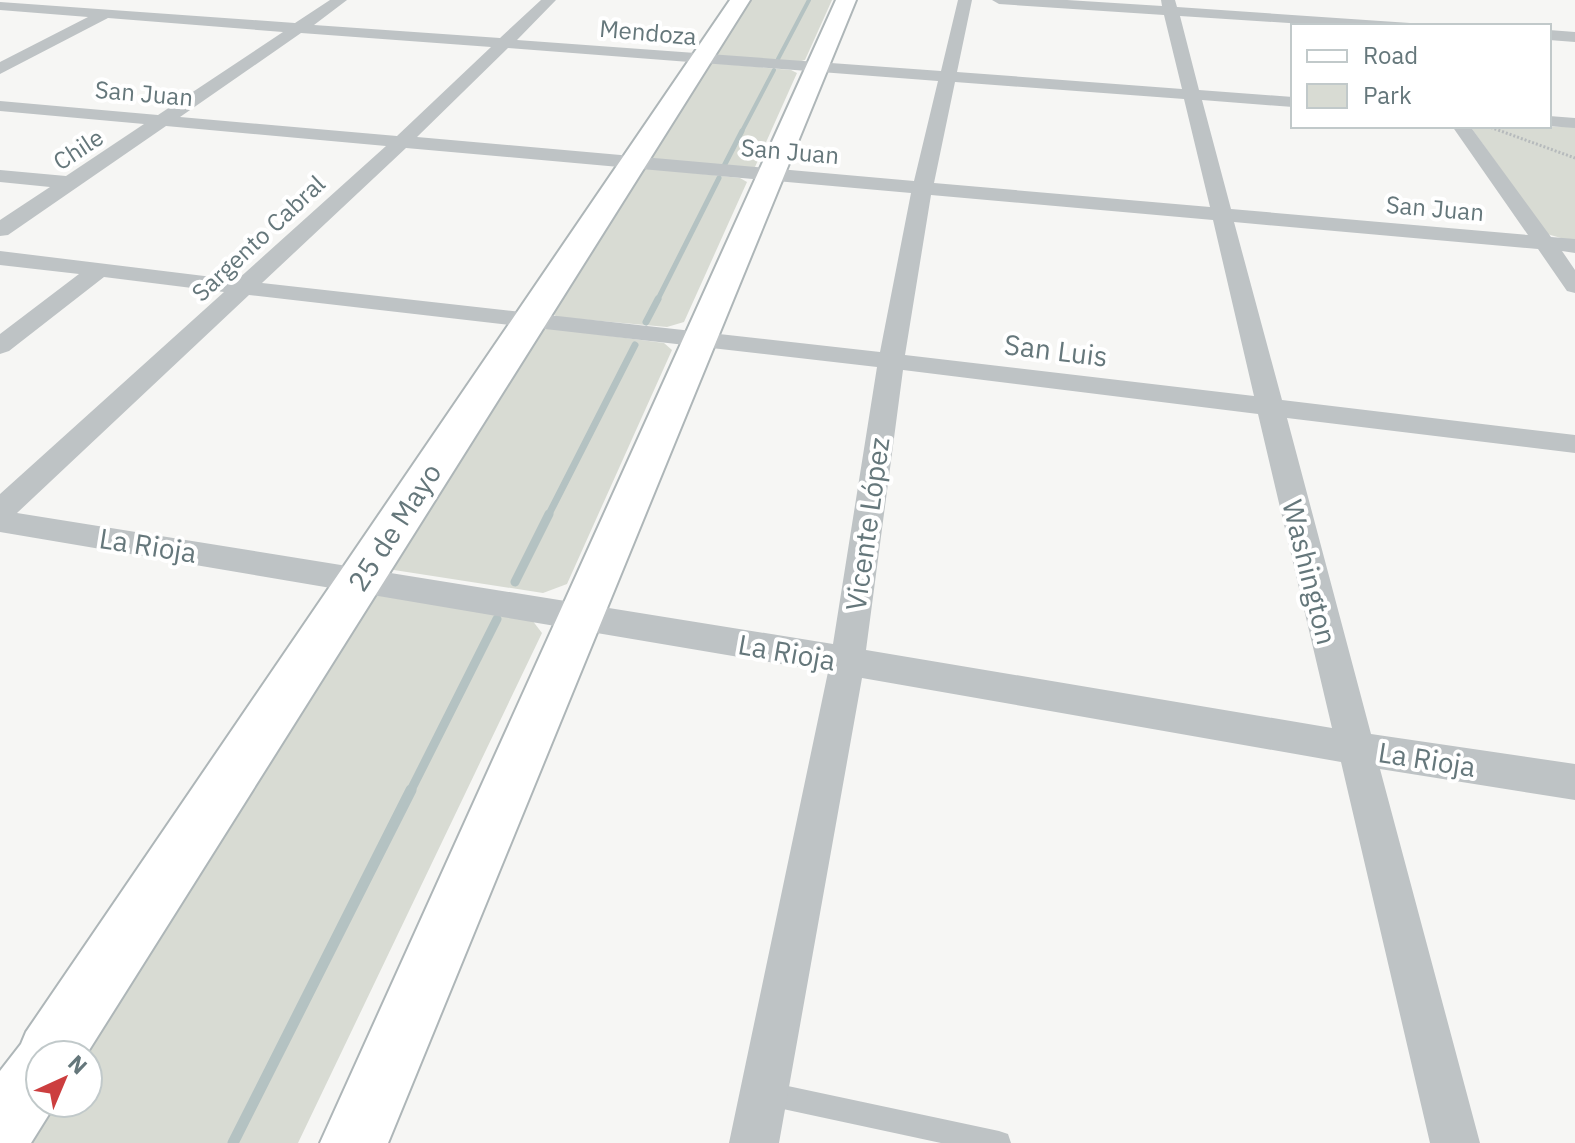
<svg xmlns="http://www.w3.org/2000/svg" width="1575" height="1143" font-family="'IBM Plex Sans',sans-serif">
  <rect width="100%" height="100%" fill="#f6f6f4"/>
  <path fill="#d8dbd3" d="M745,0h87l-27,60 -11,3 -76,-5 -7,-4z
    M713,63l78,7 6,3 -42,94 -13,3 -99,-13 59,-92z
    M1470,126l105,1v115l-28,-8z
    M647,168l93,10 7,4 -63,140 -17,5 -110,-10 -10,-9 88,-137z
    M549,328l115,15 8,7 -105,234 -24,9 -149,-23 -8,-16 147,-221z
    M383,593l149,27 10,13 -244,510h-298l40,-40h48v-48h-33l303,-454z"/>
  <g fill="none" stroke-linecap="round" stroke-linejoin="round">
    <path stroke="#b4c2c2" stroke-width="4" d="M778,59l31,-59
      M741,133l33,-63"/>
    <path stroke="#b4c2c2" stroke-width="5" d="M724,166l18,-35
      M657,301l62,-123"/>
    <path stroke="#b4c2c2" stroke-width="7" d="M646,322l12,-23
      M548,516l87,-171"/>
    <path stroke="#b4c2c2" stroke-width="9" d="M515,582l34,-68
      M410,792l87,-173"/>
    <path stroke="#b4c2c2" stroke-width="11" d="M233,1143l178,-353"/>
    <defs>
      <path id="secondary" d="M730,0h20l-664,1055h-46v48h16l-25,40h-31v-72l21,-27 5,-12z
        M836,0h20l-468,1143h-68z"/>
    </defs>
    <use href="#secondary" stroke="#aeb6b8" stroke-width="4"/>
    <path stroke="#b6babc" stroke-width="3" stroke-dasharray="2 2" stroke-linecap="butt" d="M1487,126l88,32"/>
    <path fill="#bec3c5" fill-rule="evenodd" d="M769,1082l230,49 9,3 3,9h-70l-172,-37 -8,-4 -4,-8 4,-8z"/>
    <path fill="#bec3c5" fill-rule="evenodd" d="M330,0h17l-33,25 186,13 41,-38h15l-39,40 424,31 17,-71h14l-15,72 225,17 -18,-74 -165,-11 -7,-4h75l95,6 -1,-6h14l2,7 233,16 3,3h-79l-154,-10 19,74 94,7v10l-91,-7 29,109 297,26 -76,-109h18l81,111 24,2v14l-13,-2 13,19v23l-8,-2 -29,-42 -304,-27 48,178 293,35v18l-288,-35 84,316 204,30v36l-195,-31 100,374h-50l-89,-381 -479,-84 -83,465h-50l99,-471 -828,-140v-38l224,-202 -120,-15 -95,74 -9,3v-20l79,-60 -79,-9v-14l237,29 149,-134 -220,-20 -158,109 -8,1v-16l50,-33 -50,-5v-12l66,6 78,-52 -144,-13v-10l158,14 125,-83 -175,-14 -108,56v-12l88,-45 -88,-7v-8l295,21zM301,33l190,14 -94,89 -217,-19zM508,48l430,33 -24,100 -497,-44zM955,82l229,17 26,108 -276,-24zM406,148l505,45 -31,159 -618,-69zM931,195l282,25 41,176 -349,-41zM249,295l628,72 -44,277 -816,-131zM903,370l355,44 74,314 -466,-78z
      M1549,30l26,2v10l-26,-2z
      M1549,116l26,2v10l-28,-2z"/>
    <use href="#secondary" fill="#fff" fill-rule="evenodd"/>
  </g>
  <g text-anchor="middle" dominant-baseline="central" stroke-width="8" stroke-linejoin="round" paint-order="stroke">
    <g font-size="24" fill="#65777b" stroke="#fff">
      <text transform="translate(648 32) rotate(5)">Mendoza</text>
      <text transform="translate(144 93) rotate(5)">San Juan</text>
      <text transform="translate(78 149) rotate(-33)">Chile</text>
      <text transform="translate(790 151) rotate(5)">San Juan</text>
      <text transform="translate(1435 208) rotate(5)">San Juan</text>
      <text transform="translate(258 238) rotate(-43)">Sargento Cabral</text>
    </g>
    <g font-size="28" fill="#65777b" stroke="#fff">
      <text transform="translate(1056 350) rotate(7)">San Luis</text>
      <text transform="translate(867 524) rotate(-82)">Vicente López</text>
      <text transform="translate(394 527) rotate(-57)">25 de Mayo</text>
      <text transform="translate(148 545) rotate(9)">La Rioja</text>
      <text transform="translate(1310 572) rotate(76)">Washington</text>
      <text transform="translate(787 652) rotate(10)">La Rioja</text>
      <text transform="translate(1427 759) rotate(9)">La Rioja</text>
    </g>
  </g>
  <rect x="1291" y="24" width="260" height="104" fill="#ffffff" stroke="#c1c9ca" stroke-width="2"/>
  <rect x="1307" y="50" width="40" height="12" fill="#ffffff" stroke="#c1c9ca" stroke-width="2"/>
  <text x="1363" y="64" font-size="24" fill="#65777b">Road</text>
  <rect x="1307" y="84" width="40" height="24" fill="#d8dbd3" stroke="#c1c9ca" stroke-width="2"/>
  <text x="1363" y="104" font-size="24" fill="#65777b">Park</text>
  <g transform="translate(64 1079) rotate(44)"><circle r="38" fill="#ffffff" stroke="#c1c9ca" stroke-width="2"/>
  <path d="M0-6L14 30L0 20L-14 30Z" fill="#cc3e3f"/>
  <text y="-12" font-size="22" font-weight="bold" text-anchor="middle" fill="#65777b">N</text>
  </g>
</svg>
